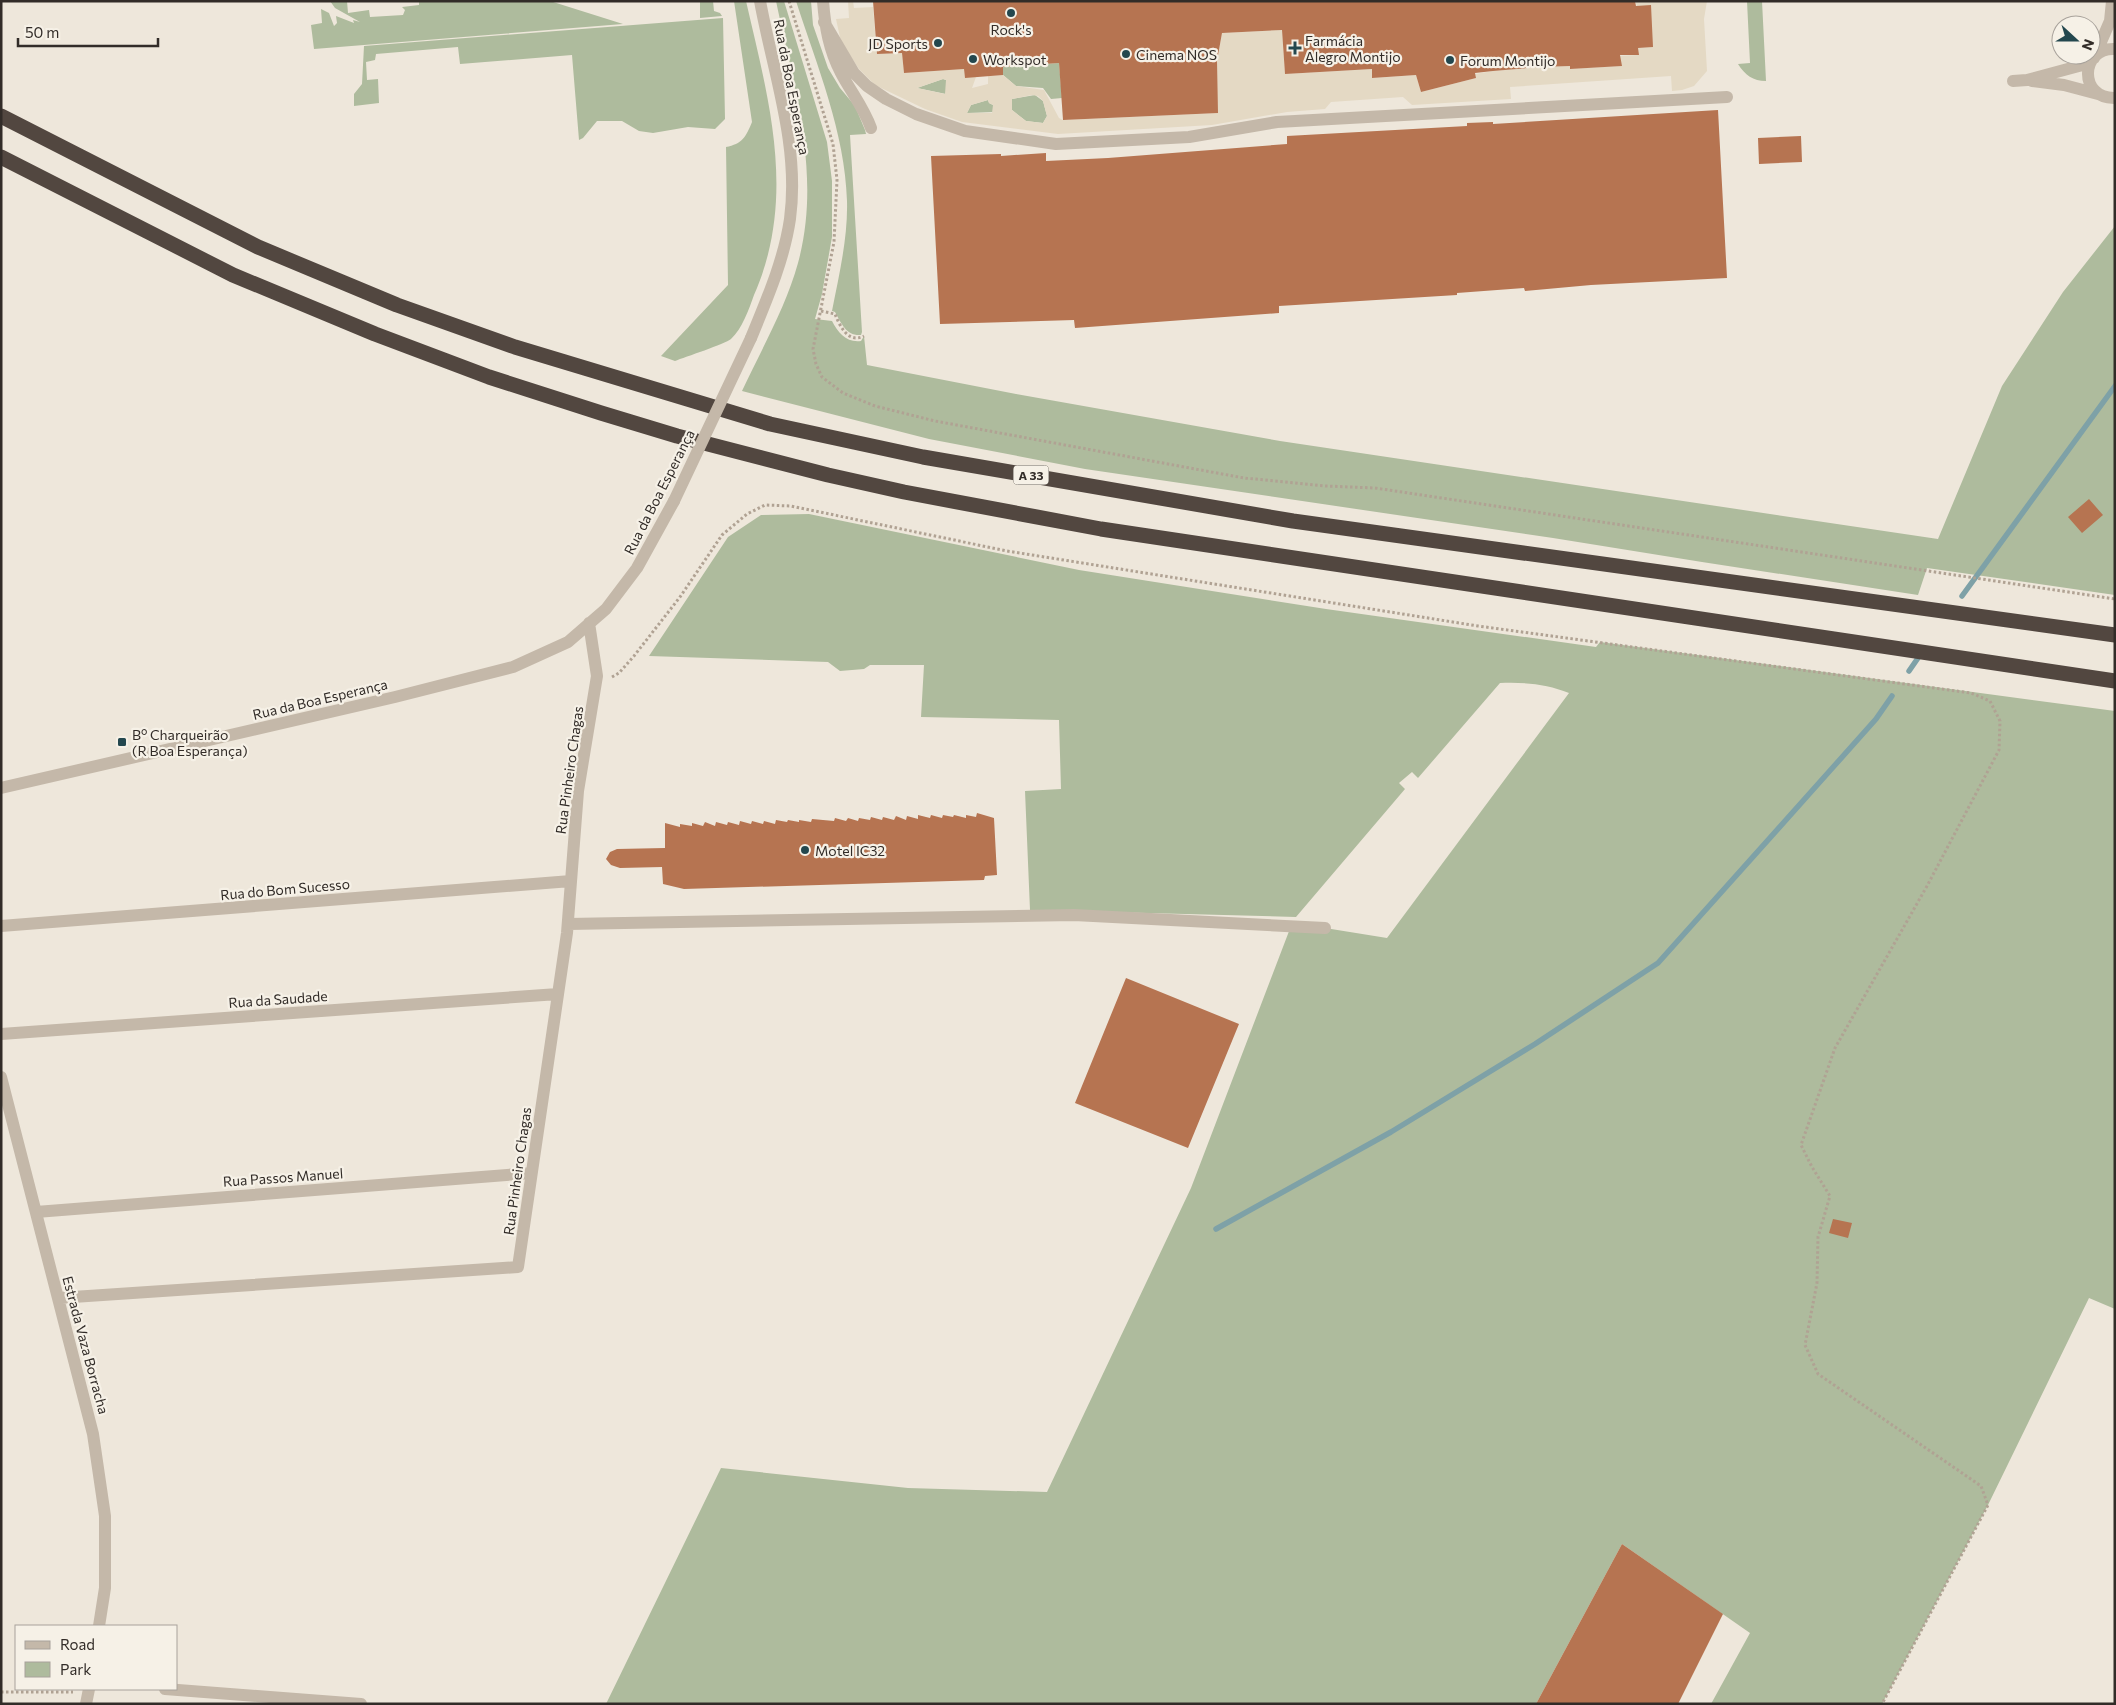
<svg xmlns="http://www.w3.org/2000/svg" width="2116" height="1705" font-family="Commissioner,sans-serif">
  <rect width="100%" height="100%" fill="#eee7db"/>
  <path fill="#aebb9d" d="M330,1h17l1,12 21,-3 1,7 33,-2 2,-5 -3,-3 17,-2v-4h131l73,23 -309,25 -3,-24 11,-2 -1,-14 8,4 5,13 3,-3 -1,-7 18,7 -1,-3 7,2 -25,-14z
    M700,1h13l1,10 6,2 2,3 -22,2z
    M734,1h12c23,100 51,196 8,294 -5,14 -12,34 -23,44 -6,5 -46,18 -56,22l-14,-5 67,-71 -2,-138c16,-3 20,-10 26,-25z
    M776,1h8l43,141 5,39v56l-10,57 -7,25 17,2c6,12 15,22 29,20l3,-5 3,29 149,29 264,47 658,98 64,-153 61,-94 52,-66v369l-188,-27 -9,27 -216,-33 -149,-24 -468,-69 -156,-30 -187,-48c19,-41 44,-84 56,-128 24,-88 -4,-176 -22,-262z
    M796,1h15l2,24 15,43 12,20 15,18 10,24 1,4 -16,1 12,197 -1,3c-15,1 -19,-11 -26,-23l-3,-1c7,-36 16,-73 15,-110 -2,-69 -30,-135 -51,-200z
    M1747,1h15l4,80c-13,0 -21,-6 -28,-17l12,-1z
    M723,18l2,101 -10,10 -27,-2 -35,6 -14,-2 -17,-10h-25l-14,17 -4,2 -7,-85 -112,9 -2,-17 -82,7 -1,6 -9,2 1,18 11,-1 1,24 -25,3v-12l8,-10 2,-38z
    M1059,63l3,35 -11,1 -8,-11 -27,-2 -13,-11v-8z
    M943,79l3,1v14l-29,-6z
    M1035,95l8,6 4,15 -4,7 -17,-2 -14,-11v-11z
    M988,100l1,3 4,2v7l-26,1 4,-8z
    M809,514l270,56 247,39 270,38 4,-5 515,69v598l-26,-11 -101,207 -106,199h-171l39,-71 -128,-89 -86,160h-930l115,-236 187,20 139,4 144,-304 100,-262 34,2 62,10 182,-245c-22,-9 -45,-11 -69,-10l-82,95 -6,-6 -13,11 6,6 -109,128 -266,-7 -5,-119 36,-2 -2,-69 -138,-3 3,-52h-54l-6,4 -24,2 -12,-9 -179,-6 79,-119 33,-22z"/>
  <path fill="#e4d9c4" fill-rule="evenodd" d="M848,1h5l1,7 19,-1 4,47 25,-1 2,20 60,-4 1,8h11l-4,11 16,-4v-8l15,-1 13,11 28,4 15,28 4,2 155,-7 -3,-40 7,-40 60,-3 3,44 87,-5 1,9 43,-3 5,17 55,-14 -1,-4 18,-3 47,-4 30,-1v3l51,-3 -4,-10 21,-1v-7l15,-1 -18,-46h72l-3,18 3,52 -13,15 -12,4 -10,1 -1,-15 -161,11 1,12 -99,6 -9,-8 -72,5 -6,7 -38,3 -75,13 -154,9 -96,-12 -37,-13 -50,-24 -16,-16 -18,-27 -5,-23 13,-1zM943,79l3,1 -1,14 -28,-6zM1032,95l6,1 5,5 4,15 -4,7 -17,-2 -14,-11v-11zM988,100l1,3 4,2 -1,8h-25l4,-8z"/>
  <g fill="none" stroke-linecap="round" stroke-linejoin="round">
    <path stroke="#7ea1a7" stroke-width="5.5" d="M1962,596l153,-210
      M1909,671l9,-13
      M1216,1229l175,-97 144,-88 123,-81 177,-198 41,-46 16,-23"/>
  </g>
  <path fill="#b67451" d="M873,1h762l1,5 15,-1 2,42 -15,1 1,7h-19l2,11 -52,3v-3l-30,1 -47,4 -18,2 1,5 -55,14 -5,-17 -44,3v-9l-87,5 -3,-44 -60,3 -5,28 1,52 -155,7 -4,-57 -56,4v8l-38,3 -1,-9 -60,4 -2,-20 -25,1z
    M1718,110l9,168 -136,7 -66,6 -1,-3 -67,5v2l-178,11v7l-204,15 -1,-8 -134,4 -9,-168 70,-2v2l45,-3v8l62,-3 179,-14v-8l180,-10v-3l26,-1v2z
    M1801,136l1,26 -43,2 -1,-26z
    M2089,499l14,16 -21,18 -14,-16z
    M977,813l17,5 3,57 -12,1 -1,4 -300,9 -21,-5 -1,-17 -42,1 -9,-3 -5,-6 4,-7 7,-3 48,-1v-25l15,4v-3l12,2v-3l11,3 2,-4 10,4 1,-4 11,3 1,-3 11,3 1,-4 11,3 1,-3 11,3 1,-3 11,3 1,-4 11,2 1,-2 11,2v-2l12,2 1,-3 22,2 1,-3 11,3 2,-3 10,3 1,-3 11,2 1,-3 11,3 1,-3 11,3 2,-4 10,4 1,-4 11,3v-4l12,3 1,-3 11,3 1,-3 10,2 1,-2 12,3v-3l10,2z
    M1126,978l113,46 -51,124 -113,-45z
    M1833,1219l19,4 -4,15 -19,-5z
    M1622,1544l101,70 -45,90h-142z"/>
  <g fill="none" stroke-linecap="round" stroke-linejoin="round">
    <path stroke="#b0a293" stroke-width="3" stroke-dasharray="2.5 2.5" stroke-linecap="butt" d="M789,1l44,143 4,36 -3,62 -21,107 3,15 6,13 21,16 32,13 60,15 309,57 82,8 49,2 740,111
      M821,311l14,3c5,12 13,30 29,22
      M612,677l7,-4 15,-17 46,-59 42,-62 25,-21 18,-9 26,1 216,45 471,75 493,67 19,8 10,20 -1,29 -72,136 -92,162 -34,97 11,22 18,29 -12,41 -1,46 -12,62 13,29 163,112 7,19 -106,199
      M1,1692h72"/>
    <path stroke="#c4b8a9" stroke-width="12" d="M823,1c2,26 6,49 18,72 10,19 23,35 30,55
      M824,22l30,51 13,13 19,13 30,15 49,17 91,13 133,-7 88,-15 450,-25
      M2115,49c-35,-2 -37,50 0,49
      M2094,58l16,-37 2,-20
      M2013,81l14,-1 63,-17
      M2032,81l32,4 34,9
      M751,338c16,-39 33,-78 39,-119 10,-73 -17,-147 -30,-218
      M1,788l394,-91 118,-30 55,-25 38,-33 31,-41 37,-67
      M568,924l506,-9 251,13
      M1,926l570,-45
      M1,1034l557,-40
      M1,1077l92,357 12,82v72l-6,38
      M36,1212l495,-39
      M58,1298l460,-31 49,-334 11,-142 19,-115 -8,-53
      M165,1689l196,15
      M86,1704l3,-15"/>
    <path stroke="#524740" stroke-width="15" d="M1,116l257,131 139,58 118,42 255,77 153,33 370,64 822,114
      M1,157l232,118 142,59 114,43 112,36 76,23 151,39 76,17 197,37 1014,152"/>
    <path stroke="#c4b8a9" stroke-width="12" d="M674,501l77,-163"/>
  </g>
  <g fill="#23474e" stroke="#f6f1e7" stroke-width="2">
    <circle cx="1011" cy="13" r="5"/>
    <circle cx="938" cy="43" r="5"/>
    <path d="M1292.5 40.5h5v5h5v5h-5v5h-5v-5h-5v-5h5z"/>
    <circle cx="1126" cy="54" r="5"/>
    <circle cx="973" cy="59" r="5"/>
    <circle cx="1450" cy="60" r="5"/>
    <rect x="117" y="737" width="10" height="10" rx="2.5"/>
    <circle cx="805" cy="850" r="5"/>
  </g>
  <g text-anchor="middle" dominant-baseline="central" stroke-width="4.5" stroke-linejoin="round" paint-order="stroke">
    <rect fill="#f6f1e7" stroke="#6d6761" stroke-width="1" x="1013.5" y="465.5" width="35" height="19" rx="4"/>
    <g font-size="12" font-weight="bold" fill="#322c28">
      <text x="1031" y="475">A 33</text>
    </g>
    <g font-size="14" fill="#322c28" stroke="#f6f1e7" text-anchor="start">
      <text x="1011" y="29" text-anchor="middle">Rock's</text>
      <text x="1305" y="40">Farmácia<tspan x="1305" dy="16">Alegro Montijo</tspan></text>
      <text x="928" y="43" text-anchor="end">JD Sports</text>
      <text x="1136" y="54">Cinema NOS</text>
      <text x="983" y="59">Workspot</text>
      <text x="1460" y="60">Forum Montijo</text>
      <text x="132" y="734">Bº Charqueirão<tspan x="132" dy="16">(R Boa Esperança)</tspan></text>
      <text x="815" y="850">Motel IC32</text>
    </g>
    <g font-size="14" fill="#322c28" stroke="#f6f1e7">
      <text transform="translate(792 87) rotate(79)">Rua da Boa Esperança</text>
      <text transform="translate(659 492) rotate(-63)">Rua da Boa Esperança</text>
      <text transform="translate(320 699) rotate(-13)">Rua da Boa Esperança</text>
      <text transform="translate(569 770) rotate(-82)">Rua Pinheiro Chagas</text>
      <text transform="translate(285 889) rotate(-5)">Rua do Bom Sucesso</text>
      <text transform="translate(278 999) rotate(-4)">Rua da Saudade</text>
      <text transform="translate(517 1171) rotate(-82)">Rua Pinheiro Chagas</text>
      <text transform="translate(283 1177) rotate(-4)">Rua Passos Manuel</text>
      <text transform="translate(86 1345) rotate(75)">Estrada Vaza Borracha</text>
    </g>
  </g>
  <rect width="2116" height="1705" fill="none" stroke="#322c28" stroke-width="5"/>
  <rect x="15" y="1625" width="162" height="65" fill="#f6f1e7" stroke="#a8a29b"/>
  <rect x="25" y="1641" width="25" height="8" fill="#c4b8a9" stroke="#a8a29b"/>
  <text x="60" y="1650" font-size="15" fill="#322c28">Road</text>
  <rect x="25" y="1662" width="25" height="15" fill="#aebb9d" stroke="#a8a29b"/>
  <text x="60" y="1675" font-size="15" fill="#322c28">Park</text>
  <g transform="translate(2076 40) rotate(111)"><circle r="24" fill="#f6f1e7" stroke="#a8a29b"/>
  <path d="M0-4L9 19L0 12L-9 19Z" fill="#23474e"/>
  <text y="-8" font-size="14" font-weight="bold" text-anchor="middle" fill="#322c28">N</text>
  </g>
  <path d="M18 38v8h140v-8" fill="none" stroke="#322c28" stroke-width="2.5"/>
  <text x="25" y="38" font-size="15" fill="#322c28" stroke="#f6f1e7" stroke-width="4" paint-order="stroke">50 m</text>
</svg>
